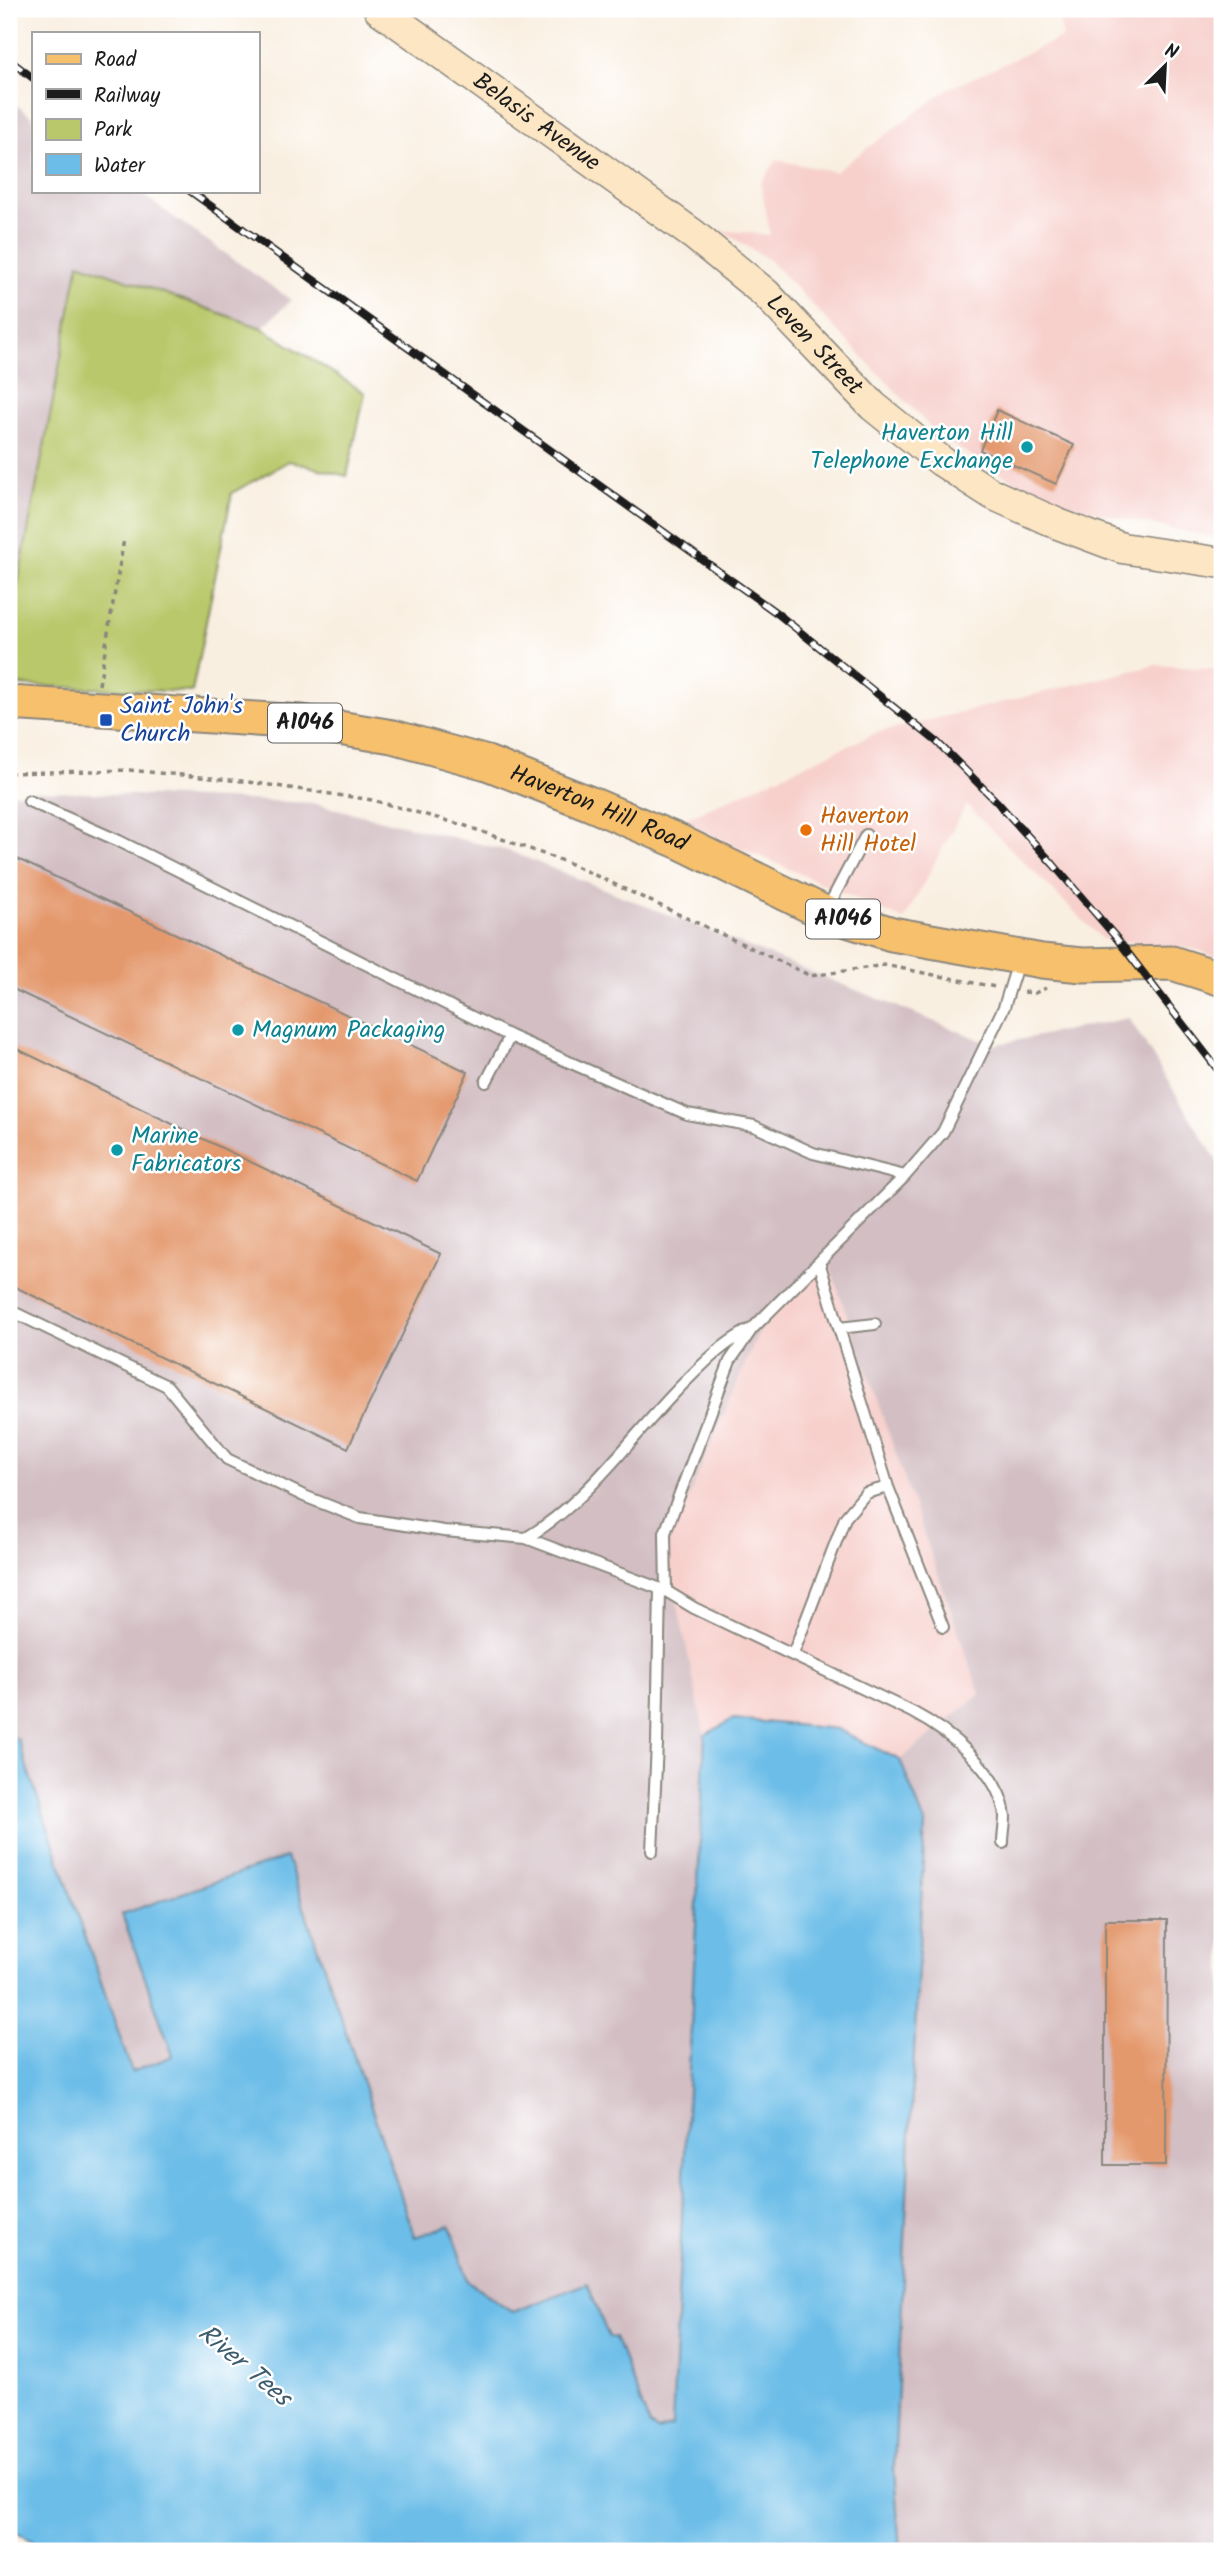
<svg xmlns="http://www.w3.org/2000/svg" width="1231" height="2560" font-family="Kalam,sans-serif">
  <rect width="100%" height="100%" fill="#fff"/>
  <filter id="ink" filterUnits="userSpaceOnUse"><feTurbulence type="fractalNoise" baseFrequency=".0143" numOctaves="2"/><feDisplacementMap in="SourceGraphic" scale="14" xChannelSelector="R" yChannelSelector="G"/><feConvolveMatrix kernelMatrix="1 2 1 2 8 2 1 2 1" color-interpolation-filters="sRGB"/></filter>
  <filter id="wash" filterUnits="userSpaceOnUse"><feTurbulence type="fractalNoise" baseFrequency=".00686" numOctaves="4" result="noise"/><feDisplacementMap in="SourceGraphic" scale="28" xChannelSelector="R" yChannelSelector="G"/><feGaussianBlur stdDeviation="1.57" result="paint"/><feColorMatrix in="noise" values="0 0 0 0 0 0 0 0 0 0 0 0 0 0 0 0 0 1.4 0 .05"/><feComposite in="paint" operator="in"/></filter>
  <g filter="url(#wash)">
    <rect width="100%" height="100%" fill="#f9efe1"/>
    <path fill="#f7d0cc" d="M1057,9h165v530l-107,-22 -78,-22 -97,-58 -172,-178 -48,-29 50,5 -9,-52 16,-23 58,12 113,-83 115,-52z
      M1156,665l66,5v290l-24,-10 -96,-11 -136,-134 -62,115 -224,-99 196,-88z
      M829,1264l151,430 -80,66 -63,-31 -104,-10 -28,16 -39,-185 97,-228z"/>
    <path fill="#d2bec3" d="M9,100l24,17v74h104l154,109 -29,28 -183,-64 -70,366z
      M40,791l272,12 197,48 484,194 136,-27 93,151v1382h-322l-6,-82 31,-646 -25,-63 80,-66 -151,-430 -66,58 -97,228 39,185 -33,692 -14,5 -8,-6 -35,-89 -6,1 -95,-26 -46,-31 -18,-56 -35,12 -128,-380 -114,199 -41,17 -115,-335 -8,1v-945z"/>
    <path fill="#b9c86a" stroke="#6a7243" stroke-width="2" d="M79,263l183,65 103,65 -18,83 -58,-15 -57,32 -40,199 -183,-7v-55z"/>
    <path fill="#6cbde8" stroke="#446c82" stroke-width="2" d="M733,1719l104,10 63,31 25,63 -31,646 6,82h-849l-42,-22v-790l8,-1 115,334 41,-16 -51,-142 165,-57 128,380 35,-12 18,56 45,31 74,-29 22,55 6,-1 35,89 8,5 14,-5 33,-691z"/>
    <g id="blocks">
      <path fill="#e4996d" d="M997,410l77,35 -18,39 -76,-34z
        M9,855l459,217 -51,109 -408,-194z
        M9,1045l432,209 -93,194 -339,-164z
        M1105,1920h62l-1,245h-61z"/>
    </g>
  </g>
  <g filter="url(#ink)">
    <use href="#blocks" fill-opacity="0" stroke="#8a867e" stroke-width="2"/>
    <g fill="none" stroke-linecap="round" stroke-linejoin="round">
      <defs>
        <path id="lane" d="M29,801l90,40 391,195
          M826,911l40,-76
          M486,1082l24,-46 177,78 67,12 59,27 92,23
          M819,1262l20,66 36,-4
          M9,1310l158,76 60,73 77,37 56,22 84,13 82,7 140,53
          M839,1328l49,159 55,140
          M526,1538c65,-38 108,-106 161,-158 19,-19 37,-37 62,-50
          M793,1654l52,-136 21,-25 22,-6
          M1003,1843c0,-9 2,-18 2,-27 -5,-45 -57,-85 -93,-104l-218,-104 -28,-17 -1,-58 65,-172 22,-32 153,-153 38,-44 61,-125 14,-45
          M652,1851l5,-107 3,-155"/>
        <g id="secondary">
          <path id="s1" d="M379,9l315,226 71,58 108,113 68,55 51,33 66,30 64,24 100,15"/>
        </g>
        <g id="primary">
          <path id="s2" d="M9,703l293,19 91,15 94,26 104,41 89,38 145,71 67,21 150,27 40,4 90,-2 50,16"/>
        </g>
      </defs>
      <use href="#lane" stroke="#8a867e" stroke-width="14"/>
      <use href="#secondary" stroke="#8a867e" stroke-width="33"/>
      <use href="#primary" stroke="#8a867e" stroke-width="37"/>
      <path stroke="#8a867e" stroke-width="3.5" stroke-dasharray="5 5" stroke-linecap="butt" d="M99,685l25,-146
        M9,773l120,-3 113,11 130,19 94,26 105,38 240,112 73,-11 111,22
        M1024,992l11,1 11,-5"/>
      <use href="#lane" stroke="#fff" stroke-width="10"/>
      <use href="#secondary" stroke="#fce6c4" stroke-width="30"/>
      <use href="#primary" stroke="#f7c06c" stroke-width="33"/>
      <defs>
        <path id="rail" d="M9,60l24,18
          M190,191l588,423 159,128 60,60 56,62 61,71 108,140"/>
      </defs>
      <use href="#rail" stroke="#1c1c1c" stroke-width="8"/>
      <use href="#rail" stroke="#fff" stroke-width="5" stroke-dasharray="16" stroke-linecap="butt"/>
    </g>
  </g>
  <g fill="#0f9aa8" stroke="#fff" stroke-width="2.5">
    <circle cx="1027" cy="447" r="7"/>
    <circle cx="238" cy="1030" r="7"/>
    <circle cx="117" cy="1150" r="7"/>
  </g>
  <rect fill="#1a4fb4" stroke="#fff" stroke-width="2.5" x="99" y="713" width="14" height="14" rx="3.5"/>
  <circle fill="#e8710a" stroke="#fff" stroke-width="2.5" cx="806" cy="830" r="7"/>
  <g text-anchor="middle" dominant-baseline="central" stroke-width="5" stroke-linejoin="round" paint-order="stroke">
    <g fill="#fff" stroke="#606060" stroke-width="2">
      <rect x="268" y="703.5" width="74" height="39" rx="5"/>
      <rect x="806" y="899.5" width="74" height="39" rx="5"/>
    </g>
    <g font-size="23" font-weight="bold" fill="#1c1c1c">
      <text x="305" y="723">A1046</text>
      <text x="843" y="919">A1046</text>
    </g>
    <g font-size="24" fill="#1c1c1c" stroke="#fff">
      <text stroke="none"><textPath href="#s1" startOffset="194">Belasis Avenue</textPath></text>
      <text stroke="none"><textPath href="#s1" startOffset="551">Leven Street</textPath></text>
      <text stroke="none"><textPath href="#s2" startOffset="604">Haverton Hill Road</textPath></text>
    </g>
    <g font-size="24" fill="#0d838f" stroke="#fff" text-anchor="start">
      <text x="1013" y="433" text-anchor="end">Haverton Hill<tspan x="1013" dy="28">Telephone Exchange</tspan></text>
      <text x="252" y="1030">Magnum Packaging</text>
      <text x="131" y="1136">Marine<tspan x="131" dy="28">Fabricators</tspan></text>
    </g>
    <g font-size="24" fill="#164399" stroke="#fff" text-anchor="start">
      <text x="120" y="706">Saint John's<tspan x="120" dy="28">Church</tspan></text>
    </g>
    <g font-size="24" fill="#c56008" stroke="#fff" text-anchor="start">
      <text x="820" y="816">Haverton<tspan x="820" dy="28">Hill Hotel</tspan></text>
    </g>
    <g font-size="26" font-style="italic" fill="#3c5c6e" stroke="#fff">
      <text transform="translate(244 2366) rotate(40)">River Tees</text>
    </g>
  </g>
  <rect width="1231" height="2560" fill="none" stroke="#fff" stroke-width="35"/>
  <rect x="32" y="32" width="228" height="161" fill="#ffffff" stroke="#a4a4a4" stroke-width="2"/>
  <rect x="46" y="54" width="35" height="10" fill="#f7c06c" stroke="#a4a4a4" stroke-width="2"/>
  <text x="94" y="66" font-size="21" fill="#1c1c1c">Road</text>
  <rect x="46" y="89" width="35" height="10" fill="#1c1c1c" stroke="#a4a4a4" stroke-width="2"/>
  <text x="94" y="102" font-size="21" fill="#1c1c1c">Railway</text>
  <rect x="46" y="119" width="35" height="21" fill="#b9c86a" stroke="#a4a4a4" stroke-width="2"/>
  <text x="94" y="136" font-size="21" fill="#1c1c1c">Park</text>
  <rect x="46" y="154" width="35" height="21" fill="#6cbde8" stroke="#a4a4a4" stroke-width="2"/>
  <text x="94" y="172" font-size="21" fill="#1c1c1c">Water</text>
  <g transform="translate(1165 66) rotate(24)" stroke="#ffffff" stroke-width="5" paint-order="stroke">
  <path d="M0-5L12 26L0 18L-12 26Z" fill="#1c1c1c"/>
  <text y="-10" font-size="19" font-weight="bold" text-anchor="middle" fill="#1c1c1c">N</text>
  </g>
</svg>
